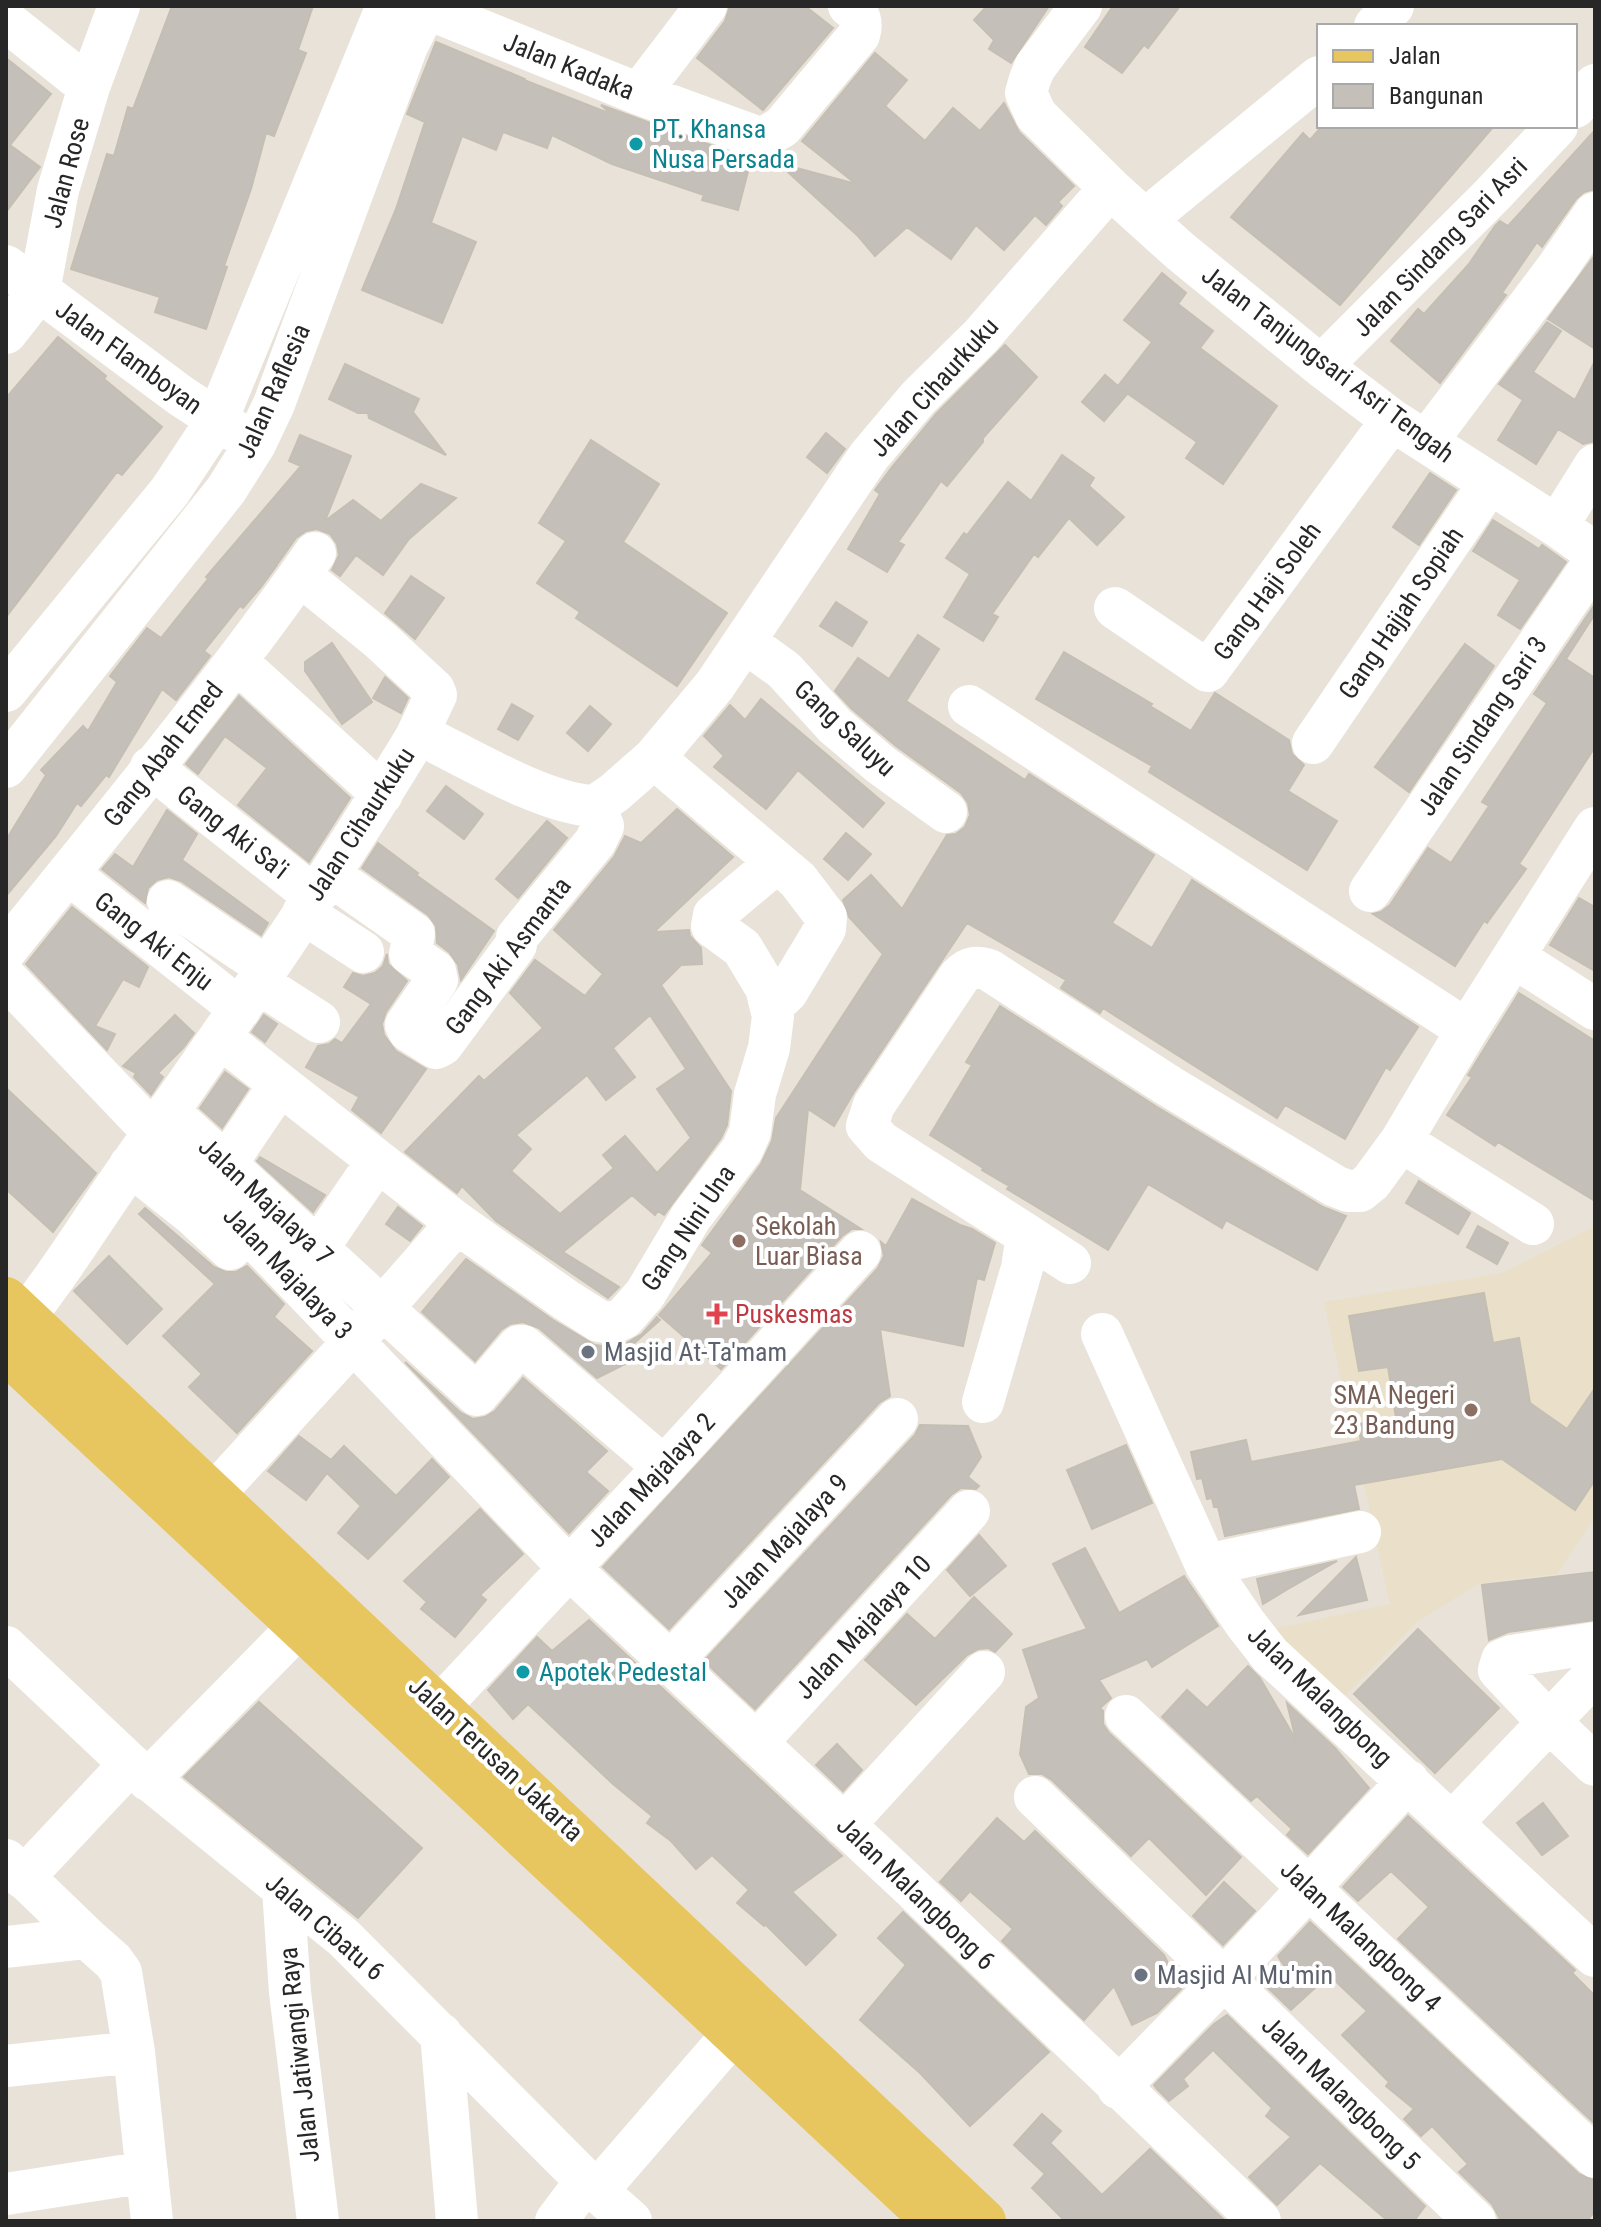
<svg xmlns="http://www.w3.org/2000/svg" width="1601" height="2227" font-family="'Roboto Condensed',sans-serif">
  <rect width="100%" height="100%" fill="#e9e2d9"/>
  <path fill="#eadfc8" d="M1595,1226v291l-38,57 -77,9 -63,39 -79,81 -75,-72 127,-27 -66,-302 178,-29z"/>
  <path fill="#c4bfb9" stroke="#c4beb3" stroke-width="2" fill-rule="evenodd" d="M172,6h141l-15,44 8,3 -32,83 -8,-3 -15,56 -27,77 3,1 -21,62 -51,-17 5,-15 -89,-28 36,-115 7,2 14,-49 5,2z
    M730,6h75l28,22 -70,82 -66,-52 28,-37z
    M987,6h62l-38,57 -22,-14 5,-9 -20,-20z
    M1113,6h67l-32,42 -4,-3 -22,28 -37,-26z
    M436,42l89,37 -1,1 87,34 -10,-9 150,55 -13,50 -36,-10 2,-5 -92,-31 -60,-29 -5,13 -44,-16 -7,18 -34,-14 -31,87 45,19 -34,81 -80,-33 34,-81 29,-87 -18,-8z
    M875,53l32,27 -22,26 40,35 28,-33 27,23 24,-28 15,29 55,54 -16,16 4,4 -16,19 -11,-10 -31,35 -28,-25 -25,34 -44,-32 -32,29 -17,-20 -80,-73 78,21 -54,-43z
    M6,58l45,36 -41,51 30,22 -34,45z
    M1322,126h172l-154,179 -109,-88 72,-84 7,7z
    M1595,130v59l-11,3 -8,7 -34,48 -5,-5 -35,51 4,2 -66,88 -49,-42 27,-32 6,5 45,-50 26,-38 5,-5 8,5z
    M1595,255v94l-47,-30z
    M1162,273l24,20 -8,11 35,27 -13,17 77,58 -54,78 -37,-26 11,-16 -76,-53 6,5 -23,27 -22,-19 23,-27 13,11 34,-44 -28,-22z
    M1547,322l14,9 -28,41 42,28 20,-39v80l-12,3 -25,-15 -22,35 -38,-24 25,-40 -24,-16z
    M58,337l48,39 -2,3 58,48 -40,48 -5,-3 -111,145v-219z
    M1005,345l32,32 -54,61v4l-36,44 -6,-5 -43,61 6,3 -17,27 -39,-23 32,-55 -5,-4 17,-23 44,-53z
    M345,364l74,35 -6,13 33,43 -77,-37 -1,-5h-10l-29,-14z
    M826,433l19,16 -18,24 -20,-16z
    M300,435l51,21 -26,65 28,-21 28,21 40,-37 35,14 -47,41 -26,36 -27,-20 -16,21 -8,-6 7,-15 -2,-11 -7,-10 -13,-5 -11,2 -10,7 -18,25 -4,-3 3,5 -16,22 -18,21 -3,-2 -36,45 6,5 -34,44 -14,-11 -53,88 -3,-2 -25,31 -4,-3 -21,33 -50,60v-56l40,-65 -5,-5 42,-44 5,5 29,-49 -7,-6 37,-48 14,10 47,-59 -2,-2 95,-111 -12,-5z
    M591,440l68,44 -36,58 104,71 -50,73 -101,-68 4,-6 -43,-29 29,-42 -27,-18z
    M1062,455l32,23 -5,8 35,31 -27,28 -28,-27 -31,39 -4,-3 -42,60 6,3 -15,24 -39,-24 26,-43 -24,-16 18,-25 3,2 41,-53 23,19z
    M1430,473l26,17 -37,55 -26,-18z
    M1493,520l46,29 3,-4 24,17 -46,67 -22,-14 22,-35 -47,-29z
    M411,576l33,22 -29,41 -30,-26z
    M836,602l31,20 -15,24 -32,-20z
    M1595,604v10l-29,45 29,19v69l-76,117 7,5 -39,54 -3,-2 -29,45 -82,-52 8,-2 9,-7 38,-57 23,15 38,-57 -7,-4 65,-99 -13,-9z
    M918,635l21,14 -33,52 119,79 4,-6 125,81 -42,68 40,25 40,-68 226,147 -28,43 -4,-3 -41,72 -60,-34 -8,13 -174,-110 -3,5 -39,-25 5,-8 -99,-57 -113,169 -20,34 -26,-17 -8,81 61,39h-9l-10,7 -121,133 -62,-54 53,-62 -10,-8 59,-81 11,-23 4,-23 107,-164 -34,-37 -6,-17 28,-25 31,34 45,-74 9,-1 9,-7 5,-12 -2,-12 -7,-10 -65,-47 -44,-37 -17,-18 23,-33 31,21z
    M332,643l40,59 -30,22 -37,-53v-9z
    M1465,644l29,22 -85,126 -34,-25z
    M1064,652l88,52 -2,2 41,25 24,-38 74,47 3,14 12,11 -16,26 49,30 -30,49 -158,-98 3,-6 -116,-67z
    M385,677l23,21 -7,15 -28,-15z
    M239,696l111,102 -41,64 -71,-57 29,-37 -42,-32 -27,38 -12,-10z
    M761,699l123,104 -21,24 -65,-57 -32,39 -52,-42 10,-11 -20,-20 26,-31 15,15z
    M512,704l21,12 -15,24 -20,-11z
    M590,706l21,18 -23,27 -21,-18z
    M446,786l37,28 -19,25 -37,-28z
    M677,809l56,48 -79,75 35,-2 1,6 11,12 1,16 -21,1 -20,20 70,106 -4,34 -6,13 -57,77 -6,-4 -3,4 -23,-20 -69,57 56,35 -11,11 -112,-77 -34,-35 -5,7 -52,-41 74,-76 5,5 59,-53 -33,-35 25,-33 50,36 18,-22 -49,-44 60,-73 11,-21 16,7zM650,1015l36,54 -29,20 34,49 -34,35 -32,-37 -22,19 11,13 -54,46 -49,-43 20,-22 -15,-14 71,-60 19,25 29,-23 -22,-29z
    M167,810l30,24 -15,26 86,63 -7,12 -80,-54 -12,-4 -12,3 -9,8 -3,15 -43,-34 13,-15 18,13z
    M547,821l20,17 -49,60 -22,-19z
    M846,833l25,21 -23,26 -24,-21z
    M378,843l40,30 -2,2 78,56 -33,49 -3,-15 -9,-13 -12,-9 -1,-17 -8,-11 -66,-47z
    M1579,898l16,9v64l-45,-26z
    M72,907l76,60 -9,20 -16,-8 -28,47 20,8 -8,16 -81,-86z
    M387,954l1,10 19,17 -21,31 -4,12 2,11 12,16 30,18 -45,64 -29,-23 7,-13 -53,-30 12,-21 11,-2 6,-5 7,4 29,-39 -27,-17 9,-14 10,3 12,-3 8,-7z
    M1519,993l76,48v160l-97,-59 -3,4 -48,-31 25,-38 -4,-2z
    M1000,1006l157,101 166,100 23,9 -29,54 -91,-50 -4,8 -74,-44 -40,66 -101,-61 2,-3 -27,-16 1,-2 -53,-33 42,-70 -6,-3z
    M175,1015l19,18 -11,15 -25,25 5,4 -12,18 -17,-18 2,-4 -13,-7z
    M264,1015l13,9 -12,18 -13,-10z
    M225,1072l23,17 -26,39 -22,-20z
    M6,1088l90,85 -43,59 -47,-43z
    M260,1157l65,38 -12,17 -56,-51z
    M1419,1181l51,32 -12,21 -52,-31z
    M912,1199l48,26 12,4 23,14 -11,37 -7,-2 -14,68 -83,-17 10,67 -11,7 -210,226 -66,-62 275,-299 6,-12 -3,-14 5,4z
    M398,1207l24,19 -12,15 -24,-17z
    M145,1208l69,59 12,5h10l11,-6 37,38 -10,13 38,34 -75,82 -48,-46 13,-13 -39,-38 52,-52 -76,-70z
    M1478,1226l30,17 -11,21 -30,-17z
    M109,1256l53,53 -35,35 -53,-53z
    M466,1259l87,61 42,25 15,2 13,-2 19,-11 15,-17 3,3 -40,36 5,8 -28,14 -58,-50 -16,-6 -13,2 -9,6 -26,31 -53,-49z
    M1484,1293l9,50 26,-5 11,65 37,26 28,-41v92l-20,30 -73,-51 -148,26 5,24 -134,27 -7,-29h-4l-2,-9 -5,1 -5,-21 -5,1 -6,-27 55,-12 5,22 110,-21 -3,-17 38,-6 -8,-51 -29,4 -10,-55z
    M405,1362l56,51 12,6 12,-2 10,-6 28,-33 84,73 -21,21 22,19 -39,42z
    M920,1425l48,1 13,31 -13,20 11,9 -3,3 -15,-1 -10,7 -196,214 -51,-48 211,-226z
    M299,1436l32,24 13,-14 52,50 36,-37 17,18 -81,82 -30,-26 23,-27 -34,-33 -21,27 -38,-29z
    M1126,1445l26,58 -60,26 -25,-59z
    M480,1509l43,45 -43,41 6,5 -31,37 -34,-28 6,-7 -23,-21z
    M979,1535l27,31 -36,30 -23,-26z
    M1085,1548l34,65 65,-37 34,50 -66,41 -5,-8 -48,21 12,18 -11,10 3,3v13l6,9 132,124 -35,38 -57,-57 -18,18 -79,-76 -10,-6h-13l-9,-20 6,-47 13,-9 -16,-48 64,-21 -34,-65z
    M1356,1557l11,43 -68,15z
    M1337,1561l-49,28 -25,15 -6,-25z
    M1595,1572v48l-87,12 -19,8 -7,-55z
    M974,1597l38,37 -17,18 -7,-4 -10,1 -11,6 -51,50 -51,-45 42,-46 28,25z
    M589,1620l253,236 -50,36 44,43 -30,30 -41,-41 -1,2 -27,-23 12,-13 -37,-35 -16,14 -25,-28 -24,-18 5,-7 -39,-32 -85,-80 -15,15 -25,-29 49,-53 15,14z
    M1418,1629l81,79 -64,65 -81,-79z
    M1248,1666l12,12 36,62 -9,-37 48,45 34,40 -61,66 -21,-19 5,-6 -35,-33 -6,5 -89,-84 25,-27 20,18z
    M259,1702l163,146 -64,70 -174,-141z
    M837,1744l25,26 -19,21 -27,-26z
    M1543,1803l25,33 -26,19 -25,-32z
    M1408,1816l167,154 -3,3 23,23v128l-197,-185 31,-32 -38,-36 -33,30 -15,-14z
    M997,1818l27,24 11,-11 129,124 17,34 -24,24 -25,12 -18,-39 -30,34 -82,-79 11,-12 -43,-38 -9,10 -21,-19z
    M1224,1882l31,29 -32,34 -30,-29z
    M903,1912l146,140 -79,74 -50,-53 -60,-53 46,-55 -28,-27z
    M1310,1922l269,252 16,6v31l-8,10h-86l-9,-17 -33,-32 9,-8 -36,-38 -11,10 -17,-17 10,-10 -28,-23 3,-4 -47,-47 25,-24 -38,-36 -38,35 -24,-23 21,-15 -10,-16z
    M1227,2015l198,191 -11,15h-26l-68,-58 -43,42 -28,-28 42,-40 -25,-21 6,-8 -59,-58 -30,29 5,7 -19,15 -12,-12 -3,-4 60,-61z
    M1042,2114l19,17 -11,12 52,52 48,-46 75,72h-160l-33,-33 13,-14 -31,-29z"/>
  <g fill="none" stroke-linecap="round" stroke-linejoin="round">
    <path stroke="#fff" stroke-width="42" d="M421,6l218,88 123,45 20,-12 77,-92c4,-12 1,-22 -10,-29
      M1081,6l-46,61 -5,12 -4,14 10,22 74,73 70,63 141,115 71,54 165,106 38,27
      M6,21l83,66
      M1375,26l18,-20
      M639,94l67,-88
      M1575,107l20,-22
      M1146,219l173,-142
      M6,266l175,130 60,39
      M6,333l33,-42 19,-101 31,-103 30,-81
      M1321,366l172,-172 64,-68
      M1426,442l131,-174 38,-55
      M1557,526l38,-61
      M300,575l80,65 54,50 2,5 -20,42
      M1115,608l93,63 184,-251
      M745,642l39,28 51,56 46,39 65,47
      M236,661l146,133
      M6,691l164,-200 47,-71 170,-414
      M969,706l498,324
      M1313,743l176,-259
      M6,767l220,-277 29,-46 19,-40 133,-358 20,-40
      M151,767l163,129
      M68,873l172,136
      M330,875l84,59 -4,20 25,17 2,9 -31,45 3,6 27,17 6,-3 74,-100 1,-8 78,-95 8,-16 -8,-20
      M1370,891l225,-330
      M168,901l98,66
      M303,913l60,39
      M6,950c105,-130 213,-260 309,-397
      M1514,957l81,52
      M6,978l563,590 340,317 351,336
      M257,982l62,40
      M766,988l-24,-40 -30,-22 2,-11 62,-52
      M221,1038l236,185 109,77 33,21 14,2 11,-5 21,-24 46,-77 51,-67 8,-18 5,-38 14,-46 4,-32 -7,-28 16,9 5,-5 38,-63 1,-12 -28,-37 -144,-122
      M168,1111l309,284 42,-49h4l141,121
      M1401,1141l132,83
      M130,1165l62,49 38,35
      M210,1188l60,-89
      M1027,1235l43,28
      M303,1270l66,-97
      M1102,1334l104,231 39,58 25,32 325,301
      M6,1340c48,-56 85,-119 127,-178 98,-140 195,-279 283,-425l7,-1c45,22 123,69 172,70l19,-13 40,-35 61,-73 154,-229 49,-58 63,-62 129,-148
      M983,1402l39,-134 5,-33 -146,-93 -14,-16 7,-21 86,-129c9,-9 16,-10 29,-6l180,116 166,100 13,5h12l11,-9 30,-41 66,-111 128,-202
      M214,1494l130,-142 113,-129
      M1206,1565l154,-33
      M1595,1643l-83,13 -10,4 -3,10 35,37 61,58
      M6,1647l124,117 214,174 242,243 45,40
      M670,1663l227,-244
      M440,1706l224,-239 196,-215
      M1126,1716l469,441
      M756,1743l213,-232
      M148,1780l177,-180
      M1035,1797l440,424
      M1452,1823l143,-149
      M844,1825l140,-153
      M6,1860l81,78 -81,9
      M23,1878l107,-114
      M283,1889l7,103 28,229
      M87,1938l26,23 8,11 13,80 18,169
      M441,2034l16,187
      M6,2066l128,-14
      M1118,2088l105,-108 185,-199
      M597,2191l136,-157
      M6,2194l141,-22
      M556,2221l30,-40"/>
    <path stroke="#e8c65f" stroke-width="44" d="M6,1299l978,922
      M6,1352l928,869"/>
  </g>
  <g fill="#0f9aa8" stroke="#fff" stroke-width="3">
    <circle cx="636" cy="144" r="8"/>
    <circle cx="523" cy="1672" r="8"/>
  </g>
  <g fill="#8d6e63" stroke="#fff" stroke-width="3">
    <circle cx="739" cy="1241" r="8"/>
    <circle cx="1471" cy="1410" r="8"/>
  </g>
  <path fill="#e0444e" stroke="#fff" stroke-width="3" d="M713 1302h8v8h8v8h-8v8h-8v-8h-8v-8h8z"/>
  <g fill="#6b7280" stroke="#fff" stroke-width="3">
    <circle cx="588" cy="1352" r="8"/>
    <circle cx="1141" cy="1975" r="8"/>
  </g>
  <g text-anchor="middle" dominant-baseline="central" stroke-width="8" stroke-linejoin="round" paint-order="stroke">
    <g font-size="26" fill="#272727" stroke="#fff">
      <text transform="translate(569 66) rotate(22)">Jalan Kadaka</text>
      <text transform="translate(66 173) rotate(-75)">Jalan Rose</text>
      <text transform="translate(1440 247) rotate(-46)">Jalan Sindang Sari Asri</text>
      <text transform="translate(129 357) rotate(36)">Jalan Flamboyan</text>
      <text transform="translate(1328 364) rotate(37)">Jalan Tanjungsari Asri Tengah</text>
      <text transform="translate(934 387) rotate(-48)">Jalan Cihaurkuku</text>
      <text transform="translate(273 391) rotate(-66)">Jalan Raflesia</text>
      <text transform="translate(1267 591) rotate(-54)">Gang Haji Soleh</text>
      <text transform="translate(1401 613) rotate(-56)">Gang Hajjah Sopiah</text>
      <text transform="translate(1482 726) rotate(-56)">Jalan Sindang Sari 3</text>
      <text transform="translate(845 728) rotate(43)">Gang Saluyu</text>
      <text transform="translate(163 754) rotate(-52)">Gang Abah Emed</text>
      <text transform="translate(360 824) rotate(-57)">Jalan Cihaurkuku</text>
      <text transform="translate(233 832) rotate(38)">Gang Aki Sa'i</text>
      <text transform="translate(154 941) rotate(38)">Gang Aki Enju</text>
      <text transform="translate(508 956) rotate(-53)">Gang Aki Asmanta</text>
      <text transform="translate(266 1201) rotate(43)">Jalan Majalaya 7</text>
      <text transform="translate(688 1228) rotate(-56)">Gang Nini Una</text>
      <text transform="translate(288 1273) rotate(46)">Jalan Majalaya 3</text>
      <text transform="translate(651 1480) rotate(-47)">Jalan Majalaya 2</text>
      <text transform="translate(784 1541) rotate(-47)">Jalan Majalaya 9</text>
      <text transform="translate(863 1627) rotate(-47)">Jalan Majalaya 10</text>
      <text transform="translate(1320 1696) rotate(44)">Jalan Malangbong</text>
      <text transform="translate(496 1759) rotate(43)">Jalan Terusan Jakarta</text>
      <text transform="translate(916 1893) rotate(44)">Jalan Malangbong 6</text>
      <text transform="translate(325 1927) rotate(41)">Jalan Cibatu 6</text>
      <text transform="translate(1361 1936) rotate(43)">Jalan Malangbong 4</text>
      <text transform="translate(299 2055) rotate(-96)">Jalan Jatiwangi Raya</text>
      <text transform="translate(1341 2093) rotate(44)">Jalan Malangbong 5</text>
    </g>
    <g font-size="26" fill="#0d838f" stroke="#fff" text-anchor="start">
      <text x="652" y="129">PT. Khansa<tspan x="652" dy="30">Nusa Persada</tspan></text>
      <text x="539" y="1672">Apotek Pedestal</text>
    </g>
    <g font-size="26" fill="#785e54" stroke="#fff" text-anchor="start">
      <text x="755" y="1226">Sekolah<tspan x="755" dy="30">Luar Biasa</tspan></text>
      <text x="1455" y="1395" text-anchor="end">SMA Negeri<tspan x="1455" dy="30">23 Bandung</tspan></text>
    </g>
    <g font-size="26" fill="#be3a42" stroke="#fff" text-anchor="start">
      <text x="735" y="1314">Puskesmas</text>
    </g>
    <g font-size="26" fill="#5b616d" stroke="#fff" text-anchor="start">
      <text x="604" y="1352">Masjid At-Ta'mam</text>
      <text x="1157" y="1975">Masjid Al Mu'min</text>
    </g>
  </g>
  <rect width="1601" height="2227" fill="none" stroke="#272727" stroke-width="16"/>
  <rect x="1317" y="24" width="260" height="104" fill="#ffffff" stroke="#a9a9a9" stroke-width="2"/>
  <rect x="1333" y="50" width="40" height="12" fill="#e8c65f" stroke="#a9a9a9" stroke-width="2"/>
  <text x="1389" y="64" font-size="24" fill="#272727">Jalan</text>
  <rect x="1333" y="84" width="40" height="24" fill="#c4bfb9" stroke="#a9a9a9" stroke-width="2"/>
  <text x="1389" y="104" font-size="24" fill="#272727">Bangunan</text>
</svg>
